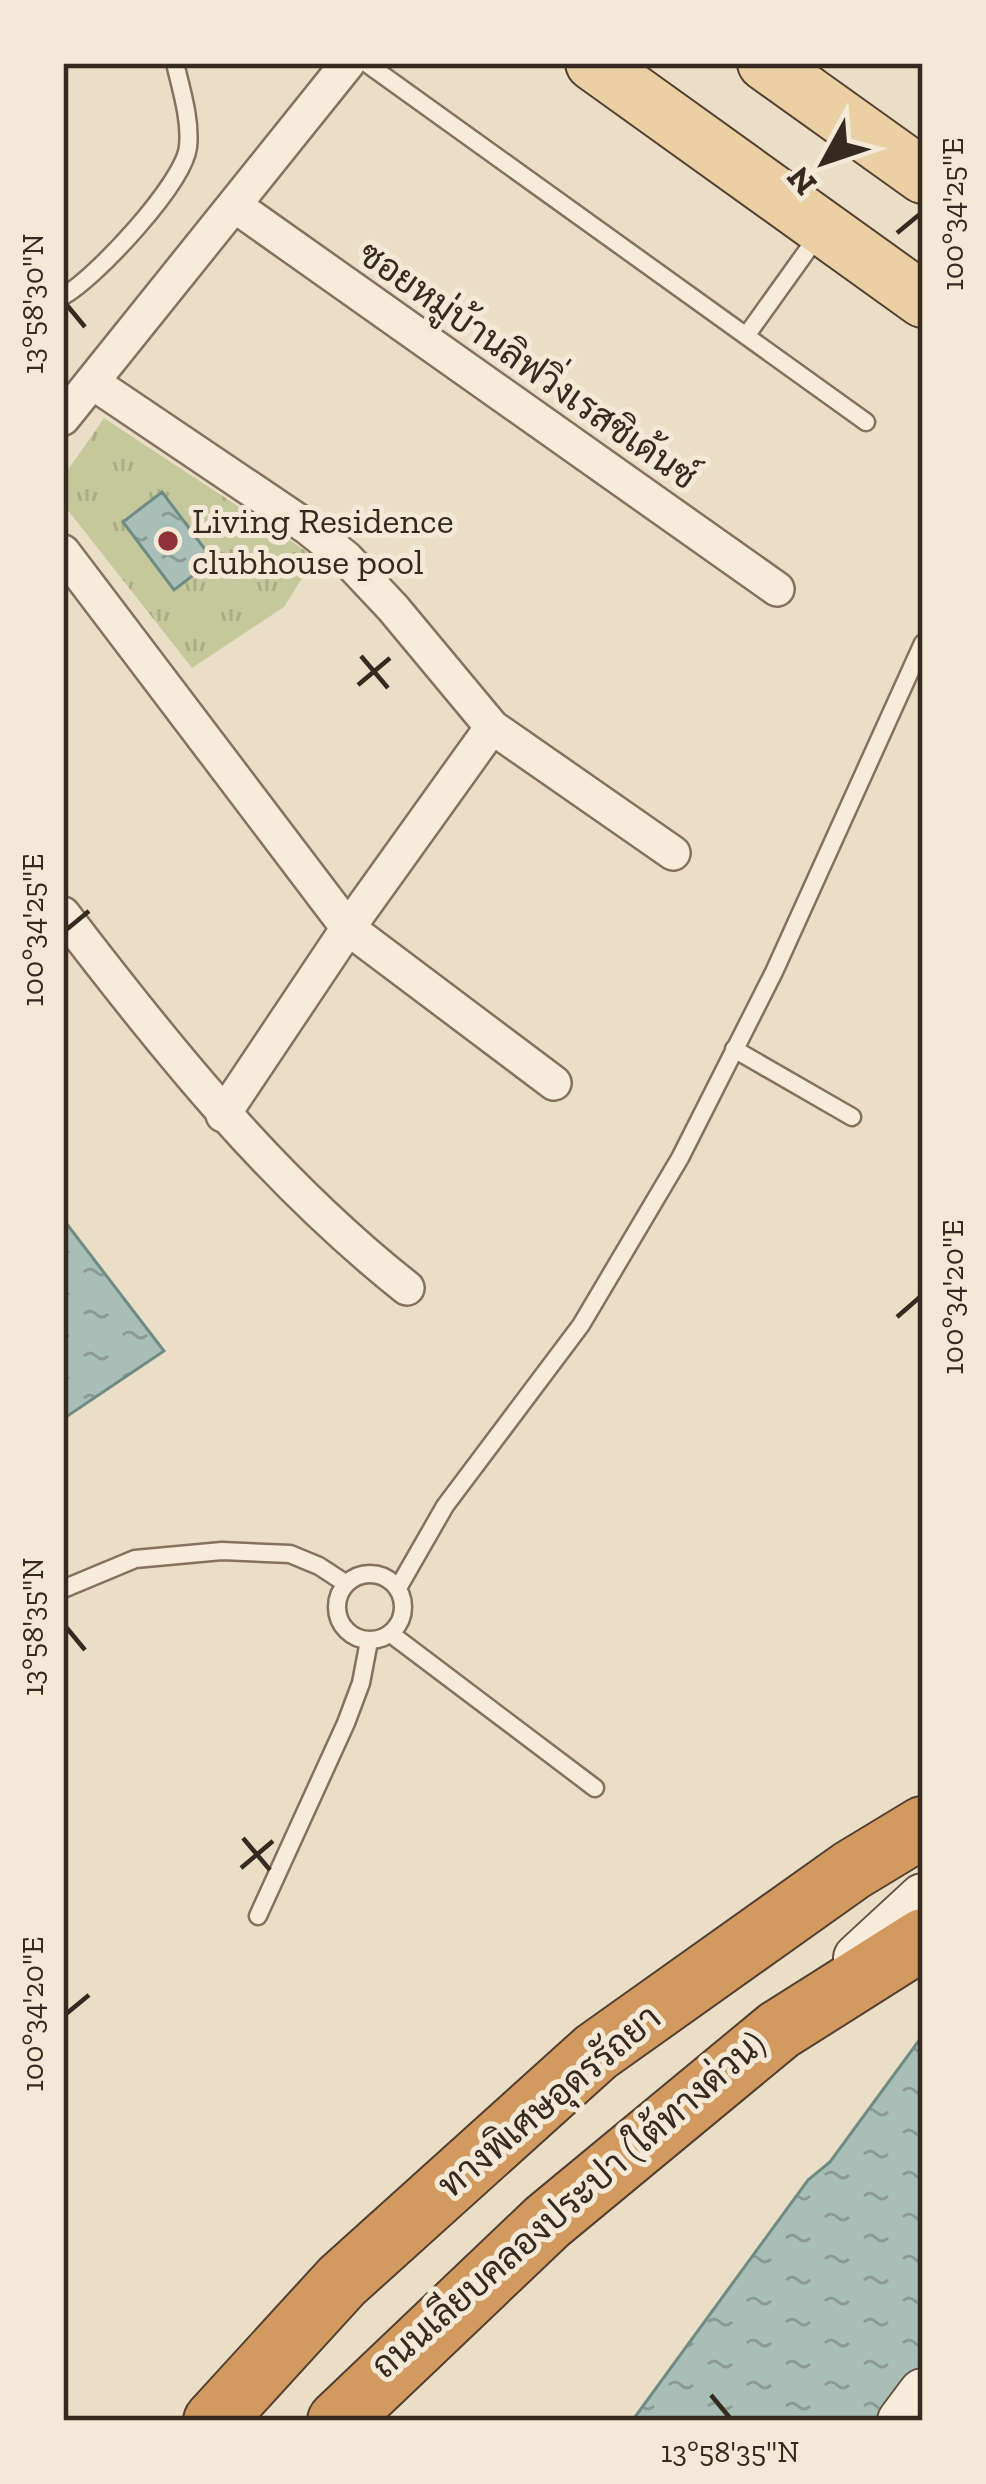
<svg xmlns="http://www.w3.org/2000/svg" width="986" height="2484" font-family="'Zilla Slab',Sarabun,serif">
  <defs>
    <pattern id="grass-tufts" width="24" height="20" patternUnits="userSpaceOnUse" patternTransform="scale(3)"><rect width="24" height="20" fill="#c5c89b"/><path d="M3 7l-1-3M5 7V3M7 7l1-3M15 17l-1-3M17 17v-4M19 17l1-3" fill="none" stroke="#aaac85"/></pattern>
    <pattern id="water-ripples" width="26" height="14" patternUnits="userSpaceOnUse" patternTransform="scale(3)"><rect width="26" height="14" fill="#a8bfb7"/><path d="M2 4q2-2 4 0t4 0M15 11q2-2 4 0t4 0" fill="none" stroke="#8a9b94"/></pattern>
  </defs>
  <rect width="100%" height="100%" fill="#ebdec7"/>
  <path fill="url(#grass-tufts)" d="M104,418l211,139 -31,50 -92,61 -129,-164v-27z"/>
  <path fill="url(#water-ripples)" stroke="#6f8c84" stroke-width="3" d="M162,492l51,68 -39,30 -51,-68z
    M63,1219l101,132 -101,68z
    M923,2035v329l-43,57h-248l176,-241 22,-18z"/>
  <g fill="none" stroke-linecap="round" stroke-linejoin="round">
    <defs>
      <path id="lane" d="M366,63l500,359
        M63,296c32,-17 121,-113 125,-149 3,-27 -7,-58 -13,-84
        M746,336l73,-102
        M734,1049l118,68
        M337 1607a33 33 0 1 1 66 0a33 33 0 1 1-66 0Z
        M398,1588l47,-82 136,-181 99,-167 94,-186 149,-329
        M63,1589l72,-30 87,-8 68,3 29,12 26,17
        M391,1634l204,154
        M258,1916l88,-193 15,-40 8,-42"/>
      <path id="street" d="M234,205l543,384
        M92,382l215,145 39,31 47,50 99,119 181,126
        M63,418l285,-355
        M63,552l285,376 206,155
        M63,914c104,136 210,268 344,374
        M223,1115l125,-187 144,-201"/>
      <path id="secondary" d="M858,1958l65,-60
        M902,2421l21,-28"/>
      <path id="primary" d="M593,63l330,237
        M765,63l158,113"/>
      <path id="highway" d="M214,2421l128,-140 254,-229 256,-182 71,-43
        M338,2421l209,-199 232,-192 144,-91"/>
    </defs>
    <use href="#lane" stroke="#85715e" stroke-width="21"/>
    <use href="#street" stroke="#85715e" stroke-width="38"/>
    <use href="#secondary" stroke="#675241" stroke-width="52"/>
    <use href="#primary" stroke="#533f31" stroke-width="58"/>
    <use href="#highway" stroke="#533f31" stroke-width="64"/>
    <use href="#lane" stroke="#f6ecd9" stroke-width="16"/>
    <use href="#street" stroke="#f6ecd9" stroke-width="33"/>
    <use href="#secondary" stroke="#f6ecd9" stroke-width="48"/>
    <use href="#primary" stroke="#ead0a2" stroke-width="54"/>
    <use href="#highway" stroke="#d29a5f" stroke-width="60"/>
  </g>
  <path fill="none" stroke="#362a20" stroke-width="4.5" d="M897,233l23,-19M66,304l19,23M361,656l27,32M358,685l32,-27M66,930l23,-19M897,1317l23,-20M66,1627l19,23M243,1838l27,32M241,1868l32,-27M66,2014l23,-19M711,2395l19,23"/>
  <circle fill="#8f3338" stroke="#f3e9d6" stroke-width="4.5" cx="168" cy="541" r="12"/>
  <g text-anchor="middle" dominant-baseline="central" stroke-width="10" stroke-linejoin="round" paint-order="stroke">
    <g font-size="36" fill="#362a20" stroke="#f3e9d6">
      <text transform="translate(528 365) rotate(35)">ซอยหมู่บ้านลิฟวิ่งเรสซิเด้นซ์</text>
      <text transform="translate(549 2101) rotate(-40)">ทางพิเศษอุดรรัถยา</text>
      <text transform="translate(568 2204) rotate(-41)">ถนนเลียบคลองประปา (ใต้ทางด่วน)</text>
    </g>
    <g font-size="36" fill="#362a20" stroke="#f3e9d6" text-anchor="start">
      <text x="192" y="520">Living Residence<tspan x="192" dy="41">clubhouse pool</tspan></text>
    </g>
  </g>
  <rect width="986" height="2484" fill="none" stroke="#f3e9d6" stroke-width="132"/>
  <g transform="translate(824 162) rotate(230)" stroke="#f3e9d6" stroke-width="9" paint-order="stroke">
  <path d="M0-9L21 45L0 30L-21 45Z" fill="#362a20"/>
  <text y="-18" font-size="33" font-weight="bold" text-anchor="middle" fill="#362a20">N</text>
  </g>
  <rect x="66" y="66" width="854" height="2352" fill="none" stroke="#362a20" stroke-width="4.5"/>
  <g font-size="30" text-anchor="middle" fill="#362a20">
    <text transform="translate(953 214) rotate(-90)" y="10">100°34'25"E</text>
    <text transform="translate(33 304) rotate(-90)" y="10">13°58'30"N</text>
    <text transform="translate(33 930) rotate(-90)" y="10">100°34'25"E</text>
    <text transform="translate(953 1297) rotate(-90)" y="10">100°34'20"E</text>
    <text transform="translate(33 1627) rotate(-90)" y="10">13°58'35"N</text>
    <text transform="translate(33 2014) rotate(-90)" y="10">100°34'20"E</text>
    <text x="730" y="2462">13°58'35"N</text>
  </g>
</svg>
